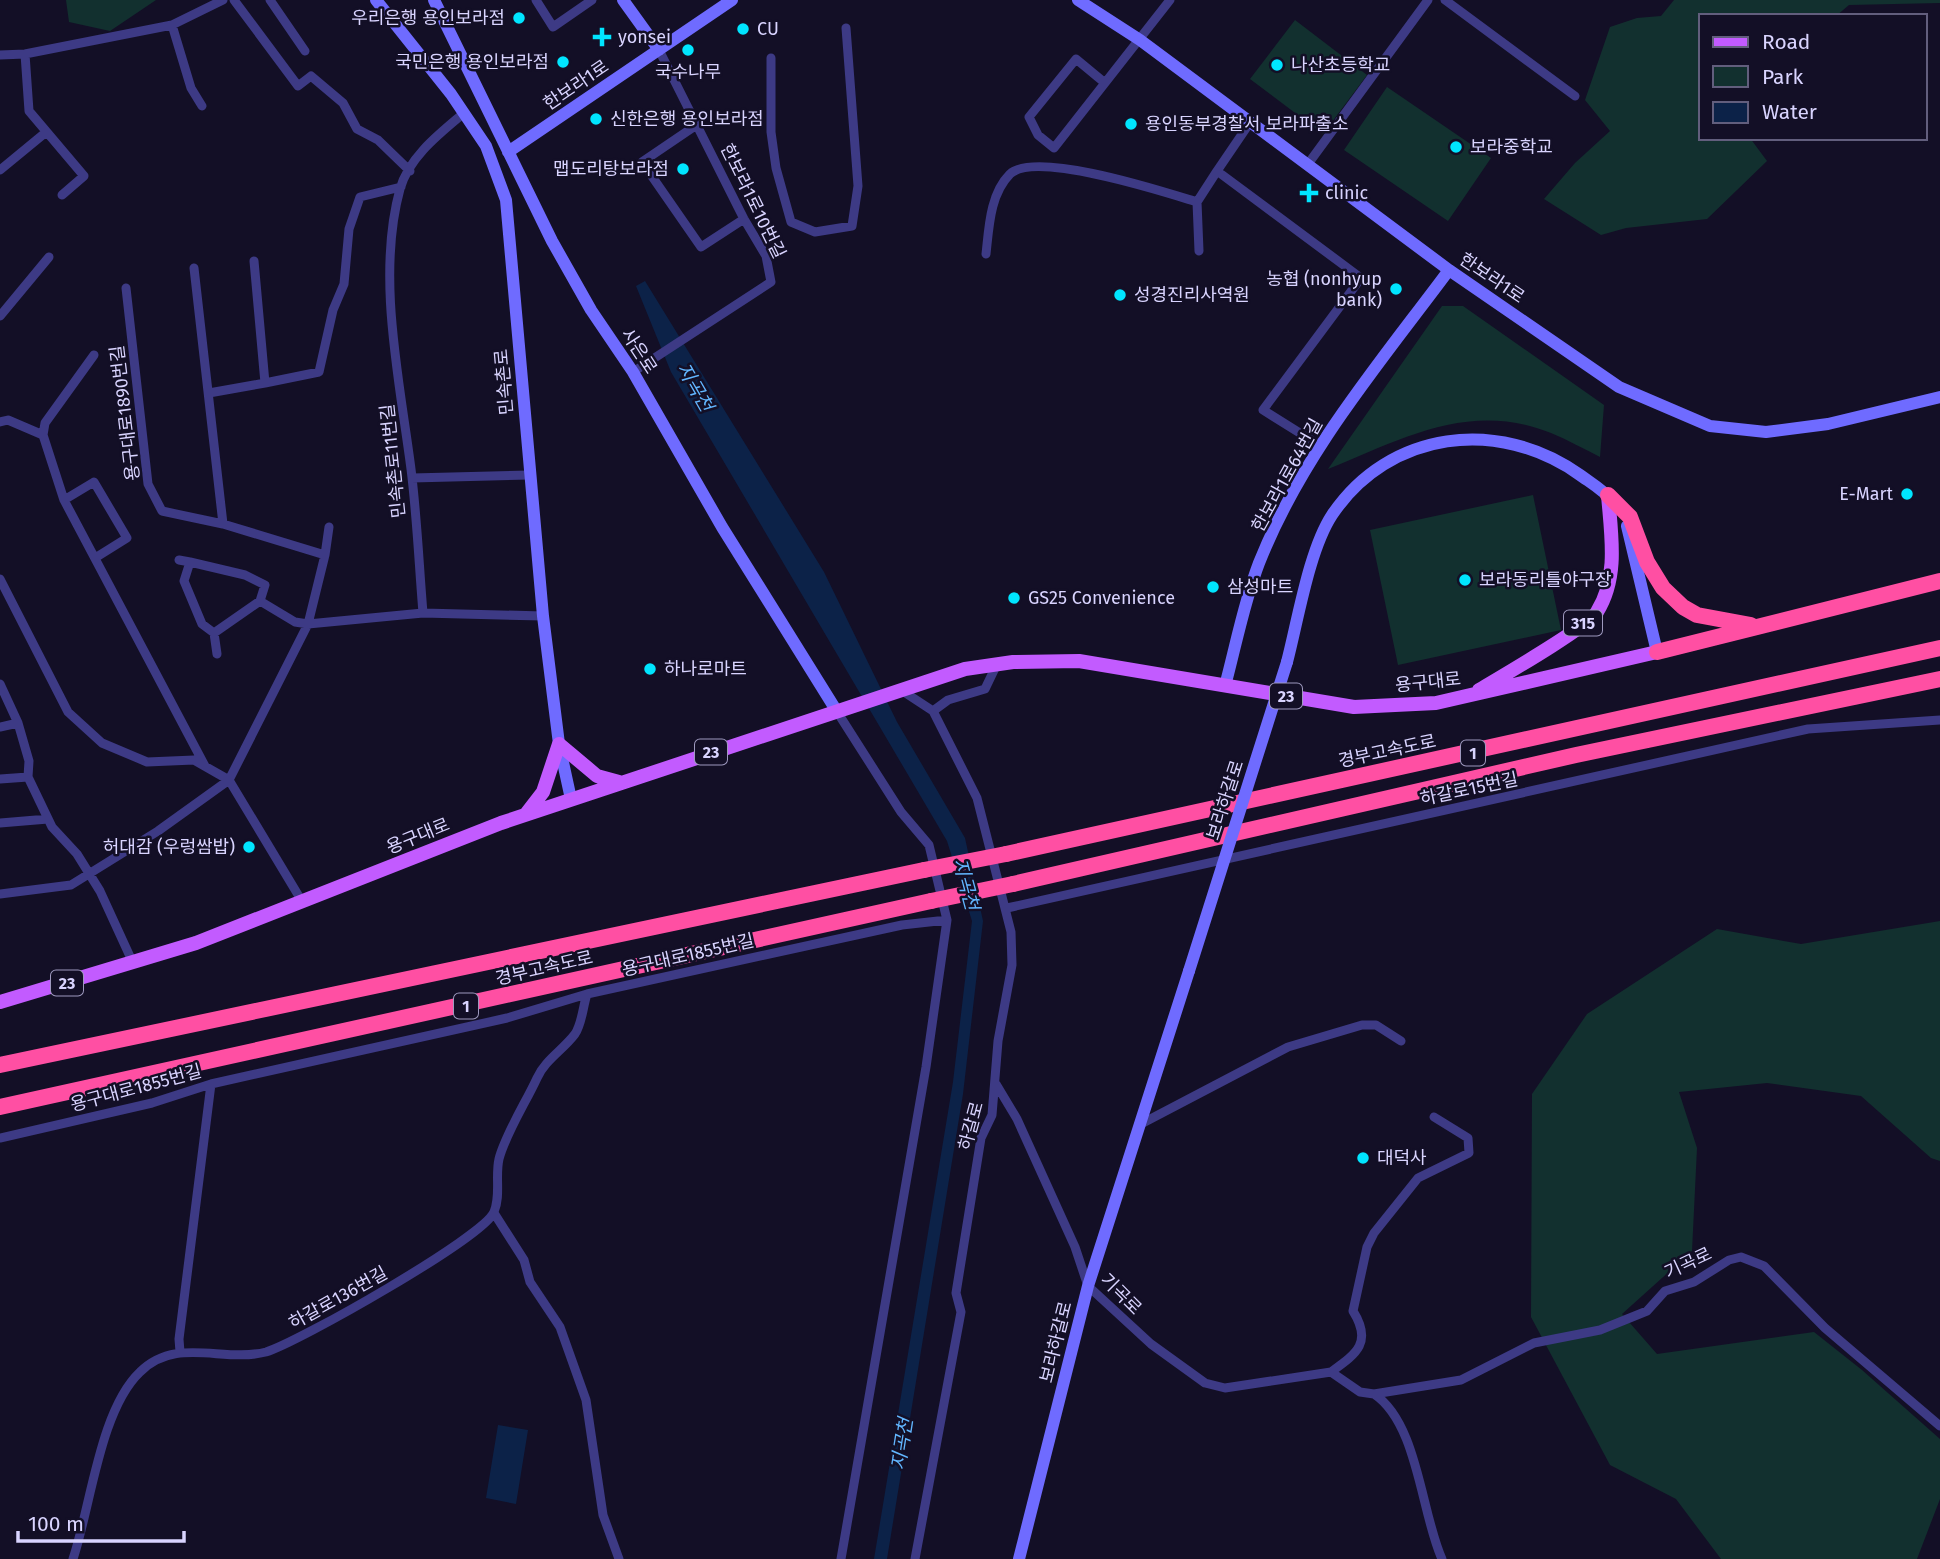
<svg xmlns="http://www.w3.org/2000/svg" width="1940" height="1559" font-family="'Fira Sans','Noto Sans KR',sans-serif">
  <rect width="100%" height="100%" fill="#130f26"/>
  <path fill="#12302f" d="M66,0h90l-46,31 -41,-9z
    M1674,0h266v3l-91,2 -13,11h-136v122h50l17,23 -60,58 -81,9 -25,7 -57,-36 31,-36 35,-32 -25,-31 25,-73 27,-9 24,-2z
    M1295,20l72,55 -44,59 -73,-55z
    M1387,87l104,71 -43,63 -104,-71z
    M1442,306h21l141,99 -4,52c-16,-8 -32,-17 -49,-24 -81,-33 -149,6 -223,36z
    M1533,495l28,135 -163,35 -28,-135z
    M1940,921v240l-9,-3 -70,-62 -94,-13 -88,9 18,56 -5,103 -70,63 35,40 157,-22 48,38 78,69v60l-23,60h-196l-45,-60 -66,-34 -79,-148 1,-223 55,-80 130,-85 84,15z"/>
  <path fill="#0c2248" d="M645,281l179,291 73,150 68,116 18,83 -20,173 -76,465h-13l79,-477 19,-161 -25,-80 -276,-469 -35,-86z
    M498,1425l30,5 -12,74 -30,-6z"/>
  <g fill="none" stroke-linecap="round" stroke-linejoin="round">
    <path stroke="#3d3a85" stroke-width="9" d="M234,0l64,86 13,-10 32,27 14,26 21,11 32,31
      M270,0l35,51
      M536,0l17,27 39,-27
      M1445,0l130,96
      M172,25l19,63 11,18
      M25,54l4,57 55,65 -22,19
      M0,55l25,-1 147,-29 51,-25
      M771,58v74l5,36 15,54 24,10 37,-6 6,-40 -12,-158
      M1105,83l-29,-24 -47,58 9,18 16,13 116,-148
      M464,113c-25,21 -55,44 -64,76 -24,87 0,193 11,280 6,48 8,96 12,144l120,3
      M1251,121l-34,50 144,107 -98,132 56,35
      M698,124l-56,38 59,85 43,-28
      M1308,164l120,-164
      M0,170l45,-37
      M1199,251l-2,-49 20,-31
      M986,254c3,-27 4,-60 24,-80 26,-24 154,18 187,28
      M254,261l11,122 54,-11 14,-62 11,-26 5,-55 11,-32 41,-10
      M194,268l29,256 102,31 -17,69 115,-11
      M126,288l22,196 14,27 61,13
      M0,316l49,-59
      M633,372l138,-90 -5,-26 -22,-37 -85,-169
      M209,393l56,-10
      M0,422l8,-2 35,15
      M412,478l117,-3
      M64,500l-21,-65 2,-12 49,-68
      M325,555l4,-28
      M95,558l32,-20 -33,-56 -30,18 141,266
      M179,560l11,2
      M0,579l68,133 34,31 45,19 47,-2 35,20 74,123
      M214,633l3,21
      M0,684l18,39 11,38 -1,16 24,50 25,27 23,37 33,72
      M901,690l32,21
      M933,711l15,-11 37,-11 12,-25
      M0,727l18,-4
      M0,779l28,-2
      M0,823l48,-4
      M0,894l71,-9 87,-54 71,-51 79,-156 -13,-2 -35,-21 -46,32 -12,-9 -18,-43 6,-19 55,13 20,10 -5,16
      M1007,908l801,-179 132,-9
      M996,1084l21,35 58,128 13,39 63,58 54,39 20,5 106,-16 29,20 14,2 87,-14 73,-37 66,-13 47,-19 18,-20 29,-9 35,-22 12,-3 23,9 61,62 115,98
      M1139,1125l149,-78 74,-22h14l25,16
      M0,1138l152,-35 59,-19 296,-66 80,-24 315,-69 45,-5 -18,-75 -28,-33 -65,-102
      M494,1213l30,47 6,22 30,45 26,73 17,115 16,44
      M180,1352l-1,-13 32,-255
      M1331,1372c25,-18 42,-29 22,-61l14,-64 7,-14 44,-55 51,-25 -1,-15 -34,-21
      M1374,1394c44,29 47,119 68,165
      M73,1559c18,-54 27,-149 67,-187 36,-36 83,-9 126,-20 31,-9 218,-115 228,-140 7,-16 1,-36 5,-53 6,-24 27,-57 38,-81 8,-18 26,-28 38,-44 7,-10 8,-28 12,-40
      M841,1559l85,-492 21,-147
      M915,1559l46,-247 -5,-19 25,-155 11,-23 6,-74 14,-76 -1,-33 -34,-134 -44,-87"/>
    <path stroke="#6f6bff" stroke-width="12" d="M376,0l75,94 35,52 20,54 37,416 16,128 12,55
      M434,0l118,241 39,69 42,62 89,155 114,183
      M623,0l36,50
      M1078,0l62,40 309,230 170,117 91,39 56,6 62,-8 112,-27
      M508,152l224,-152
      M1627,526l30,126
      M1287,662c11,-42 22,-112 45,-147 57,-85 167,-98 248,-40 11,8 25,16 33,27
      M1225,686c11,-41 19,-84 34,-123 43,-109 120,-199 190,-293
      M1019,1559l69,-273 101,-315"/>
    <path stroke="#c25bff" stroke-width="14" d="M1479,690c20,-12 110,-64 118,-78 22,-35 14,-78 11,-117
      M526,814l17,-22 16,-48 38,32 22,6
      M0,1002l196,-59 305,-120 464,-154 48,-7 66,-1 275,46 82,-4 221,-51"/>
    <path stroke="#ff4fa3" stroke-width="16" d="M1608,495l22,22 17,45 16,26 20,19 14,8 54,10
      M1657,652l283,-71
      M1006,854l934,-206
      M1013,884l563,-129 364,-76
      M0,1065l924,-195
      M0,1107l931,-206"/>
    <path stroke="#6f6bff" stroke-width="12" d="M1189,971l98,-309"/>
    <path stroke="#ff4fa3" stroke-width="16" d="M924,870l82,-16
      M931,901l82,-17"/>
  </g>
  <g fill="#00e5ff" stroke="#130f26" stroke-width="2.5">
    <circle cx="519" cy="18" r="7"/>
    <circle cx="743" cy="29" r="7"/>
    <path d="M598.5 26.5h7v7h7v7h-7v7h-7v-7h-7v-7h7z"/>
    <circle cx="688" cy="50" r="7"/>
    <circle cx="563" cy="62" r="7"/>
    <circle cx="1277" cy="65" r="7"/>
    <circle cx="596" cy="119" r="7"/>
    <circle cx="1131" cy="124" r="7"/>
    <circle cx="1456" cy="147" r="7"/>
    <circle cx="683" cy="169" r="7"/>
    <path d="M1305.5 182.5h7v7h7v7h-7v7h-7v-7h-7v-7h7z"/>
    <circle cx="1396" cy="289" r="7"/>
    <circle cx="1120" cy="295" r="7"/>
    <circle cx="1907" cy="494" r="7"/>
    <circle cx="1465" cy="580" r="7"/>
    <circle cx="1213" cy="587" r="7"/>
    <circle cx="1014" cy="598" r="7"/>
    <circle cx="650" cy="669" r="7"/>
    <circle cx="249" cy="847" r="7"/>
    <circle cx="1363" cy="1158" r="7"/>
  </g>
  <g text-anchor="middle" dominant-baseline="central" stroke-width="5" stroke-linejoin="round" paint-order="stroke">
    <g fill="#130f26" stroke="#9e99be" stroke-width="2">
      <rect x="1564" y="610.5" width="38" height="25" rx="5"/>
      <rect x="1270" y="683.5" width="32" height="25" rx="5"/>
      <rect x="695" y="739.5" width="32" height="25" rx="5"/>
      <rect x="1461" y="740.5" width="24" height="25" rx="5"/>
      <rect x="51" y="970.5" width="32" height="25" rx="5"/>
      <rect x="454" y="993.5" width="24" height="25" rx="5"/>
    </g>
    <g font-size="16" font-weight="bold" fill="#d9d4ff">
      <text x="1583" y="623">315</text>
      <text x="1286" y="696">23</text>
      <text x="711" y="752">23</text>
      <text x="1473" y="753">1</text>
      <text x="67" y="983">23</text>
      <text x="466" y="1006">1</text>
    </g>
    <g font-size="18" fill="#d9d4ff" stroke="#130f26" text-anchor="start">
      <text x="505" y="18" text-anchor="end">우리은행 용인보라점</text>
      <text x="757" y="29">CU</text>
      <text x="618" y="37">yonsei</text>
      <text x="549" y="62" text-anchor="end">국민은행 용인보라점</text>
      <text x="1291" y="65">나산초등학교</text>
      <text x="688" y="72" text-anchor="middle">국수나무</text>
      <text x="610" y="119">신한은행 용인보라점</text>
      <text x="1145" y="124">용인동부경찰서 보라파출소</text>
      <text x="1470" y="147">보라중학교</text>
      <text x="669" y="169" text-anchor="end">맵도리탕보라점</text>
      <text x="1325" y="193">clinic</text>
      <text x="1382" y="279" text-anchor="end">농협 (nonhyup<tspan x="1382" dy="21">bank)</tspan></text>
      <text x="1134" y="295">성경진리사역원</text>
      <text x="1893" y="494" text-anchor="end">E-Mart</text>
      <text x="1479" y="580">보라동리틀야구장</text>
      <text x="1227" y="587">삼성마트</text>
      <text x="1028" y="598">GS25 Convenience</text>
      <text x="664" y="669">하나로마트</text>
      <text x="235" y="847" text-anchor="end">허대감 (우렁쌈밥)</text>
      <text x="1377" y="1158">대덕사</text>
    </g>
    <g font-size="18" fill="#d9d4ff" stroke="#130f26">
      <text transform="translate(576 85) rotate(-34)">한보라1로</text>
      <text transform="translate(753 201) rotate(64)">한보라1로10번길</text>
      <text transform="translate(1492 278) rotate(34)">한보라1로</text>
      <text transform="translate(639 351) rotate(57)">사은로</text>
      <text transform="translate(504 382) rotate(-95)">민속촌로</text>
      <text transform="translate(125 413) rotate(-97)">용구대로1890번길</text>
      <text transform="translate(393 461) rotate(-96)">민속촌로11번길</text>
      <text transform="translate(1287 475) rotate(-61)">한보라1로64번길</text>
      <text transform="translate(1428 682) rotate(-6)">용구대로</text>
      <text transform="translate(1387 751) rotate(-12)">경부고속도로</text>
      <text transform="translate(1469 789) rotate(-12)">하갈로15번길</text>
      <text transform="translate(1225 800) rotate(-72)">보라하갈로</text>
      <text transform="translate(418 836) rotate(-22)">용구대로</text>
      <text transform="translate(688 955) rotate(-13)">용구대로1855번길</text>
      <text transform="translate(544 968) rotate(-13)">경부고속도로</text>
      <text transform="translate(136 1088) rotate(-15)">용구대로1855번길</text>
      <text transform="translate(971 1126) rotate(-75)">하갈로</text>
      <text transform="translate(1688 1263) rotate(-25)">기곡로</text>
      <text transform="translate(1121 1294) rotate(45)">기곡로</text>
      <text transform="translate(338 1298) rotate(-29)">하갈로136번길</text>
      <text transform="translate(1056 1342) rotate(-76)">보라하갈로</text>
    </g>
    <g font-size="19" font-style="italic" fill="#62b6ff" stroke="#130f26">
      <text transform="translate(695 387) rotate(60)">지곡천</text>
      <text transform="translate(966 884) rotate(75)">지곡천</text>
      <text transform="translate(902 1444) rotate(-81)">지곡천</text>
    </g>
  </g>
  <rect x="1699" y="14" width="228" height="126" fill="#130f26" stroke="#625e7d" stroke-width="2"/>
  <rect x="1713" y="37" width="35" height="10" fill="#c25bff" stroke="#625e7d" stroke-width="2"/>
  <text x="1762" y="49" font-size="21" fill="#d9d4ff">Road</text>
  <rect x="1713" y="66" width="35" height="21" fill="#12302f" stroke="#625e7d" stroke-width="2"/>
  <text x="1762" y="84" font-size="21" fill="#d9d4ff">Park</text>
  <rect x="1713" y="102" width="35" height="21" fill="#0c2248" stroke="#625e7d" stroke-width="2"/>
  <text x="1762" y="119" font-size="21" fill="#d9d4ff">Water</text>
  <path d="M18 1531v10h166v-10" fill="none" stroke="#d9d4ff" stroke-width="3.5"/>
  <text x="28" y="1531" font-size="21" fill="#d9d4ff" stroke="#130f26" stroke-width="5" paint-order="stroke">100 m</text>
</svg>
